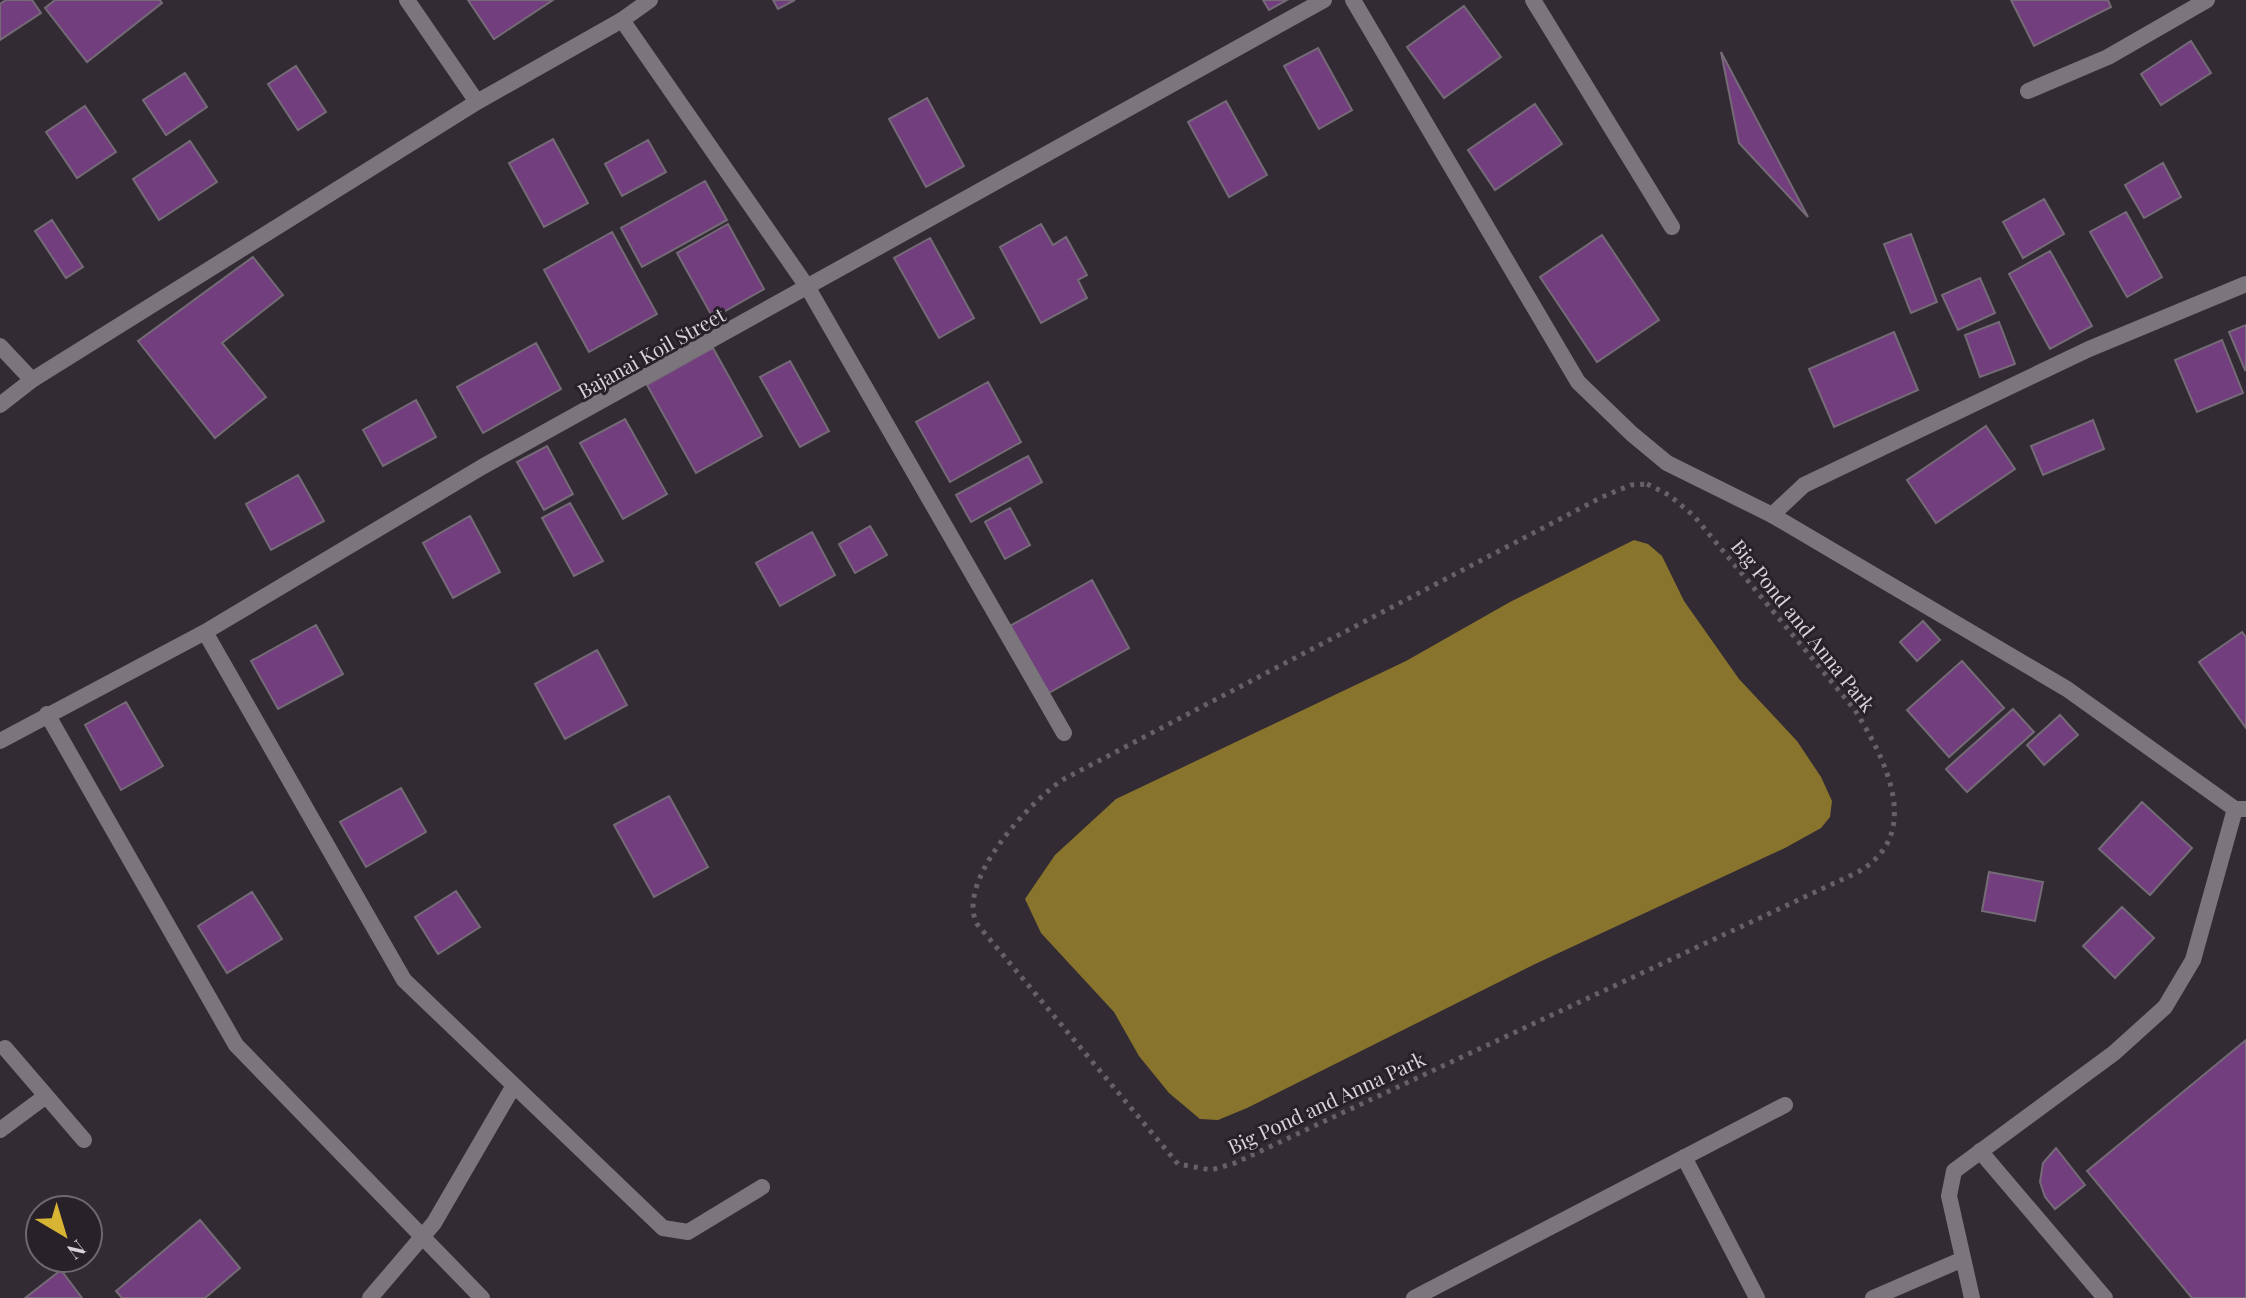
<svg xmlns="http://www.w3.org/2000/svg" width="2246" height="1298" font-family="'Playfair Display',serif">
  <rect width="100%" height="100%" fill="#322b34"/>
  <path fill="#89742d" d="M1634,540l14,4 14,12 22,45 55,78 58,62 24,36 11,24 -2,16 -9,11 -36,20 -252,117 -286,143 -29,12 -18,-1 -31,-26 -30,-37 -25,-44 -73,-79 -16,-34 30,-44 61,-56 290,-138 104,-59z"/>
  <path fill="#723e7e" stroke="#746b76" stroke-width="2" d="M6,0h26l9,13 -41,27v-36z
    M55,0h105l2,3 -75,59 -42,-54z
    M468,0h85l-59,39z
    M773,0h22l-17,9z
    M1263,0h24l-18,10z
    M2011,0h97l3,7 -77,39z
    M1464,6l37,51 -57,41 -37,-51z
    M2191,41l20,32 -50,32 -20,-31z
    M1318,48l34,62 -33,19 -35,-63z
    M1721,52l87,165 -69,-74z
    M296,66l30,46 -28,18 -30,-46z
    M185,73l22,34 -41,28 -23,-35z
    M927,98l37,68 -38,21 -37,-68z
    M1226,101l41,74 -38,22 -41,-75z
    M1535,104l27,40 -67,46 -27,-40z
    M85,106l31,46 -39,26 -31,-46z
    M553,139l35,64 -44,24 -35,-64z
    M648,140l18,32 -44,24 -17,-32z
    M190,141l27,41 -58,38 -26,-41z
    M2163,163l18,34 -37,21 -19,-33z
    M705,181l22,39 -85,47 -21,-39z
    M2044,199l20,35 -41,24 -20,-36z
    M2126,212l36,65 -35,20 -37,-65z
    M52,220l31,47 -17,11 -31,-47z
    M728,224l36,65 -51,29 -36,-65z
    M1041,224l12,21 13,-8 21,38 -9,5 9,18 -46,25 -41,-76z
    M612,232l45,82 -68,38 -45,-82z
    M1911,234l26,68 -26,11 -27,-69z
    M1602,235l57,85 -62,42 -57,-85z
    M930,238l44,80 -35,20 -45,-80z
    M2050,251l42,75 -42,23 -41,-75z
    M253,257l30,38 -61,48 44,54 -51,41 -77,-97z
    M1980,278l15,35 -37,17 -16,-35z
    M1999,322l16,42 -35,13 -15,-42z
    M2246,325v44l-1,1 -16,-38z
    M1894,332l24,58 -84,37 -25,-58z
    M2222,340l21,53 -46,19 -22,-52z
    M536,343l25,46 -78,44 -26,-46z
    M713,348l49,88 -66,37 -49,-88z
    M790,361l39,70 -29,16 -40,-70z
    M988,382l33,60 -71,40 -34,-60z
    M416,400l20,37 -53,29 -20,-36z
    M625,419l42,75 -44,25 -43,-76z
    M2093,420l11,29 -61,26 -12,-29z
    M1986,426l29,43 -79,54 -29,-43z
    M547,446l26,48 -29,16 -27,-48z
    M1028,456l14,26 -71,40 -15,-27z
    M298,475l26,46 -53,29 -25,-46z
    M570,503l33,58 -29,15 -32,-58z
    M1010,508l20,37 -25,14 -20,-37z
    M470,516l30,56 -47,26 -30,-55z
    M870,526l17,29 -32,18 -16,-29z
    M812,532l23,43 -55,31 -24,-43z
    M1092,580l37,68 -82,46 -37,-68z
    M1923,621l17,19 -23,21 -17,-19z
    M316,625l27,49 -65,35 -27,-48z
    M2242,632l4,5v91l-47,-66z
    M597,650l30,55 -62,34 -30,-55z
    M1962,661l42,47 -55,49 -42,-47z
    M126,702l37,64 -42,24 -36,-65z
    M2013,709l21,23 -67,60 -21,-23z
    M2060,715l18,20 -34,30 -17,-20z
    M401,788l25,44 -60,35 -26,-45z
    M669,796l39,71 -54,30 -40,-72z
    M2142,802l50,46 -42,47 -51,-46z
    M1989,872l54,10 -8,39 -53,-10z
    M456,891l24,36 -42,27 -23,-37z
    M252,892l30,47 -55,34 -29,-47z
    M2122,907l32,31 -39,40 -32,-32z
    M2246,1040v258h-54l-105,-127z
    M2056,1148l29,37 -30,24 -10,-12 -5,-15 3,-19z
    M200,1220l40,48 -35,30h-83l-6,-7z
    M61,1270l21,28h-57z"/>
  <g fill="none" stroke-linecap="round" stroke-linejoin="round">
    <path stroke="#676068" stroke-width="5" stroke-dasharray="4 6" stroke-linecap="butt" d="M1647,484l22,11 25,21 161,194c31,50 70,126 1,163l-621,290 -24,7 -33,-6 -201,-240c-22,-43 54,-124 87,-145l538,-282 29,-12z"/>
    <path stroke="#7a767b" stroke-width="16" d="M1980,1151l125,147"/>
    <path stroke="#7a767b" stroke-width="16" d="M407,0l70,102
      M1533,0l139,227
      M622,20l186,268 256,445
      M2028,91l80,-34 99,-57
      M0,346l32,34
      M1772,515l32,-30 285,-136 157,-65
      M205,632l199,348 259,248 25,4 74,-45
      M47,714l189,331 246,253
      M0,741l205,-109 277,-165 842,-467
      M5,1048l79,92
      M0,1130l46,-34
      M1684,1157l73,141
      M370,1298l64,-75 79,-136
      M1414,1298l371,-193
      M1873,1298l90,-39
      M1972,1298l-23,-102 5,-25 160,-118 51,-46 28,-47 42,-151"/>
    <path stroke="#7a767b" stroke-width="16" d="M1353,0l225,382 54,52 35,29 105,52 295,174 168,120h11
      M0,405l32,-25 445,-278 145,-82 28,-20"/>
  </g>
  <g text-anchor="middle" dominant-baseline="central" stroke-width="6" stroke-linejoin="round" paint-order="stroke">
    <g font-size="20" fill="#d8d3d9" stroke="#28212a">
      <text transform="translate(651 352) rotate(-29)">Bajanai Koil Street</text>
      <text transform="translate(1804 625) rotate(51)">Big Pond and Anna Park</text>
      <text transform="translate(1326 1102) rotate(-25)">Big Pond and Anna Park</text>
    </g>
  </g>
  <g transform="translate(64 1234) rotate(142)"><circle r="38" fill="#28212a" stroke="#6e6870" stroke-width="2"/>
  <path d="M0-6L14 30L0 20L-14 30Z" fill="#d7b434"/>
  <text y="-12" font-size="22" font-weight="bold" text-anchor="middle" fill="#d8d3d9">N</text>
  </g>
</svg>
